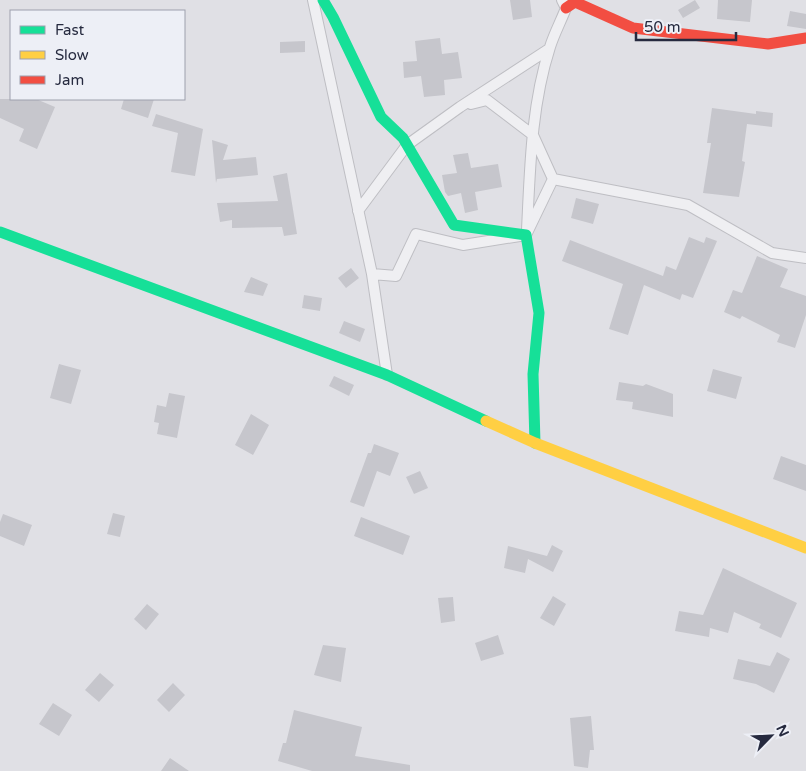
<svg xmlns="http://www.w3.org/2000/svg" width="806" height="771" font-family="'Varela Round',sans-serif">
  <rect width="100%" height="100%" fill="#e0e0e5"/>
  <path fill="#c6c6cc" d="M510,0h20l2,17 -19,3z
    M695,0l5,8 -17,10 -5,-8z
    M718,0h34l-2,22 -33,-3z
    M790,11l16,3v15l-19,-3z
    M440,38l2,16 16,-2 4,26 -18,2 1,15 -21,2 -3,-21 -17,2 -1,-16 14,-1 -2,-20z
    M305,41v11l-25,1v-11z
    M0,99h36l19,8 -18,42 -18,-8 5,-12 -24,-11z
    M124,99h30l-6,19 -27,-9z
    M712,108l44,6v-3l17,2 -1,14 -25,-3 -5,37 3,1 -6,35 -36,-4 8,-50h-4z
    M156,114l47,15 -8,47 -24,-4 7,-39 -26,-7z
    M212,140l16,5 -5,15 33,-3 2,18 -41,4 -1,4z
    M468,153l3,15 27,-4 4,23 -27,5 3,18 -13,3 -4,-20 -13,3 -3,-4 -3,-17 15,-2 -4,-18z
    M287,173l10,61 -13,2 -2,-9 -50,1v-8l-12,2 -3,-19 61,-2 -5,-25z
    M576,198l23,6 -6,20 -22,-6z
    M689,237l15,6 2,-6 11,4 -24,57 -11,-4 -2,6 -36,-15 -16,50 -19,-6 14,-45 -61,-23 8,-21 93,36 3,-10 10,4z
    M757,256l31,13 -8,18 26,9v19l-11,33 -18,-6 3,-7 -38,-19 -2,3 -16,-7 9,-22 9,3z
    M351,268l8,10 -13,10 -8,-10z
    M251,277l17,7 -5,12 -19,-4z
    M304,295l18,3 -2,13 -18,-3z
    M344,321l21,8 -5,13 -21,-9z
    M59,364l22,6 -10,34 -21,-6z
    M713,369l29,8 -6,22 -29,-8z
    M334,376l20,9 -5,11 -20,-10z
    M619,382l24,4 3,-2 27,10v23l-41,-8 1,-7 -17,-2z
    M169,393l16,3 -8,42 -20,-4 2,-11 -5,-1 3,-17 9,2z
    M251,414l18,11 -16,30 -18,-10z
    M374,444l25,9 -9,23 -13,-5 -13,36 -14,-5 18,-49h3z
    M781,456l25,9v26l-33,-12z
    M420,471l8,17 -14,6 -8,-17z
    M113,513l12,3 -5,21 -13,-3z
    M3,514l29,11 -8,21 -24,-10v-14z
    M361,517l49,19 -7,19 -49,-19z
    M552,545l11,6 -10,21 -25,-13 -3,14 -21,-5 4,-22 39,10z
    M723,568l74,35 -16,35 -22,-10 2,-4 -27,-12 -6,21 -18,-5 -1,9 -34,-6 4,-20 24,4z
    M553,596l13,8 -12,22 -14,-8z
    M453,597l2,24 -14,2 -3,-25z
    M147,604l12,10 -13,16 -12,-11z
    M498,635l6,19 -23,7 -6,-18z
    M323,645l23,3 -5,34 -27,-7z
    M777,652l13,7 -16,34 -18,-9 -23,-5 5,-20 32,7z
    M100,673l14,12 -15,17 -14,-12z
    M173,683l12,12 -16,17 -12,-12z
    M53,703l19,12 -13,21 -20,-12z
    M294,710l68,17 -7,29 55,9v6h-98l-34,-10 5,-18h3z
    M591,716l3,34h-4l-2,18 -14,-2 -4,-48z
    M170,758l19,13h-28z"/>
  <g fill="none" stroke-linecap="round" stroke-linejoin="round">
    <defs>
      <path id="street" d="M313,0l59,274 15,101
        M471,104l16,-4 46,35 20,44
        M358,211l49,-66 53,-38 89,-58
        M527,230c3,-61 4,-124 23,-183 4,-13 11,-26 16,-39l-4,-8
        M372,274l24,2 20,-42 47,11 63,-10 27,-56 135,26 84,48 34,5"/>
    </defs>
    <use href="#street" stroke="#bebec3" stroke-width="12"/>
    <use href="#street" stroke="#efeff2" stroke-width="10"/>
    <path stroke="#16e098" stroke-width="11" d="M323,0l10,17 48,100 22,21 51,87 72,10 13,78 -6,61 2,69
      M0,232l387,143 99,46"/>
    <path stroke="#ffcf43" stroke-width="11" d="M486,421l49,22 271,105"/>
    <path stroke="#f24e42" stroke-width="11" d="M566,8l9,-6 58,26 135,16 38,-6"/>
  </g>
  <rect x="10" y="10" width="175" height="90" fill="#edeff6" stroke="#9da0ad"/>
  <rect x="20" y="26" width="25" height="8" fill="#16e098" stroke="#9da0ad"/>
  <text x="55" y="35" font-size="15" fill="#262a3f">Fast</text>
  <rect x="20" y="51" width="25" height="8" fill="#ffcf43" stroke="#9da0ad"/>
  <text x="55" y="60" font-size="15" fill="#262a3f">Slow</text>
  <rect x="20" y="76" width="25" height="8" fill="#f24e42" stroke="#9da0ad"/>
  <text x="55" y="85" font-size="15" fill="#262a3f">Jam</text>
  <g transform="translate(771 736) rotate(66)" stroke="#edeff6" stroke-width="4" paint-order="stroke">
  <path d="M0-4L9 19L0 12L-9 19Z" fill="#262a3f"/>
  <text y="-8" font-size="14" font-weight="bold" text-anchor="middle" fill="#262a3f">N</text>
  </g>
  <path d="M636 32v8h100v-8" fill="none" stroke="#262a3f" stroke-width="2.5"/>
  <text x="644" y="32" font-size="15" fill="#262a3f" stroke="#edeff6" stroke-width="4" paint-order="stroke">50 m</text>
</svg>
